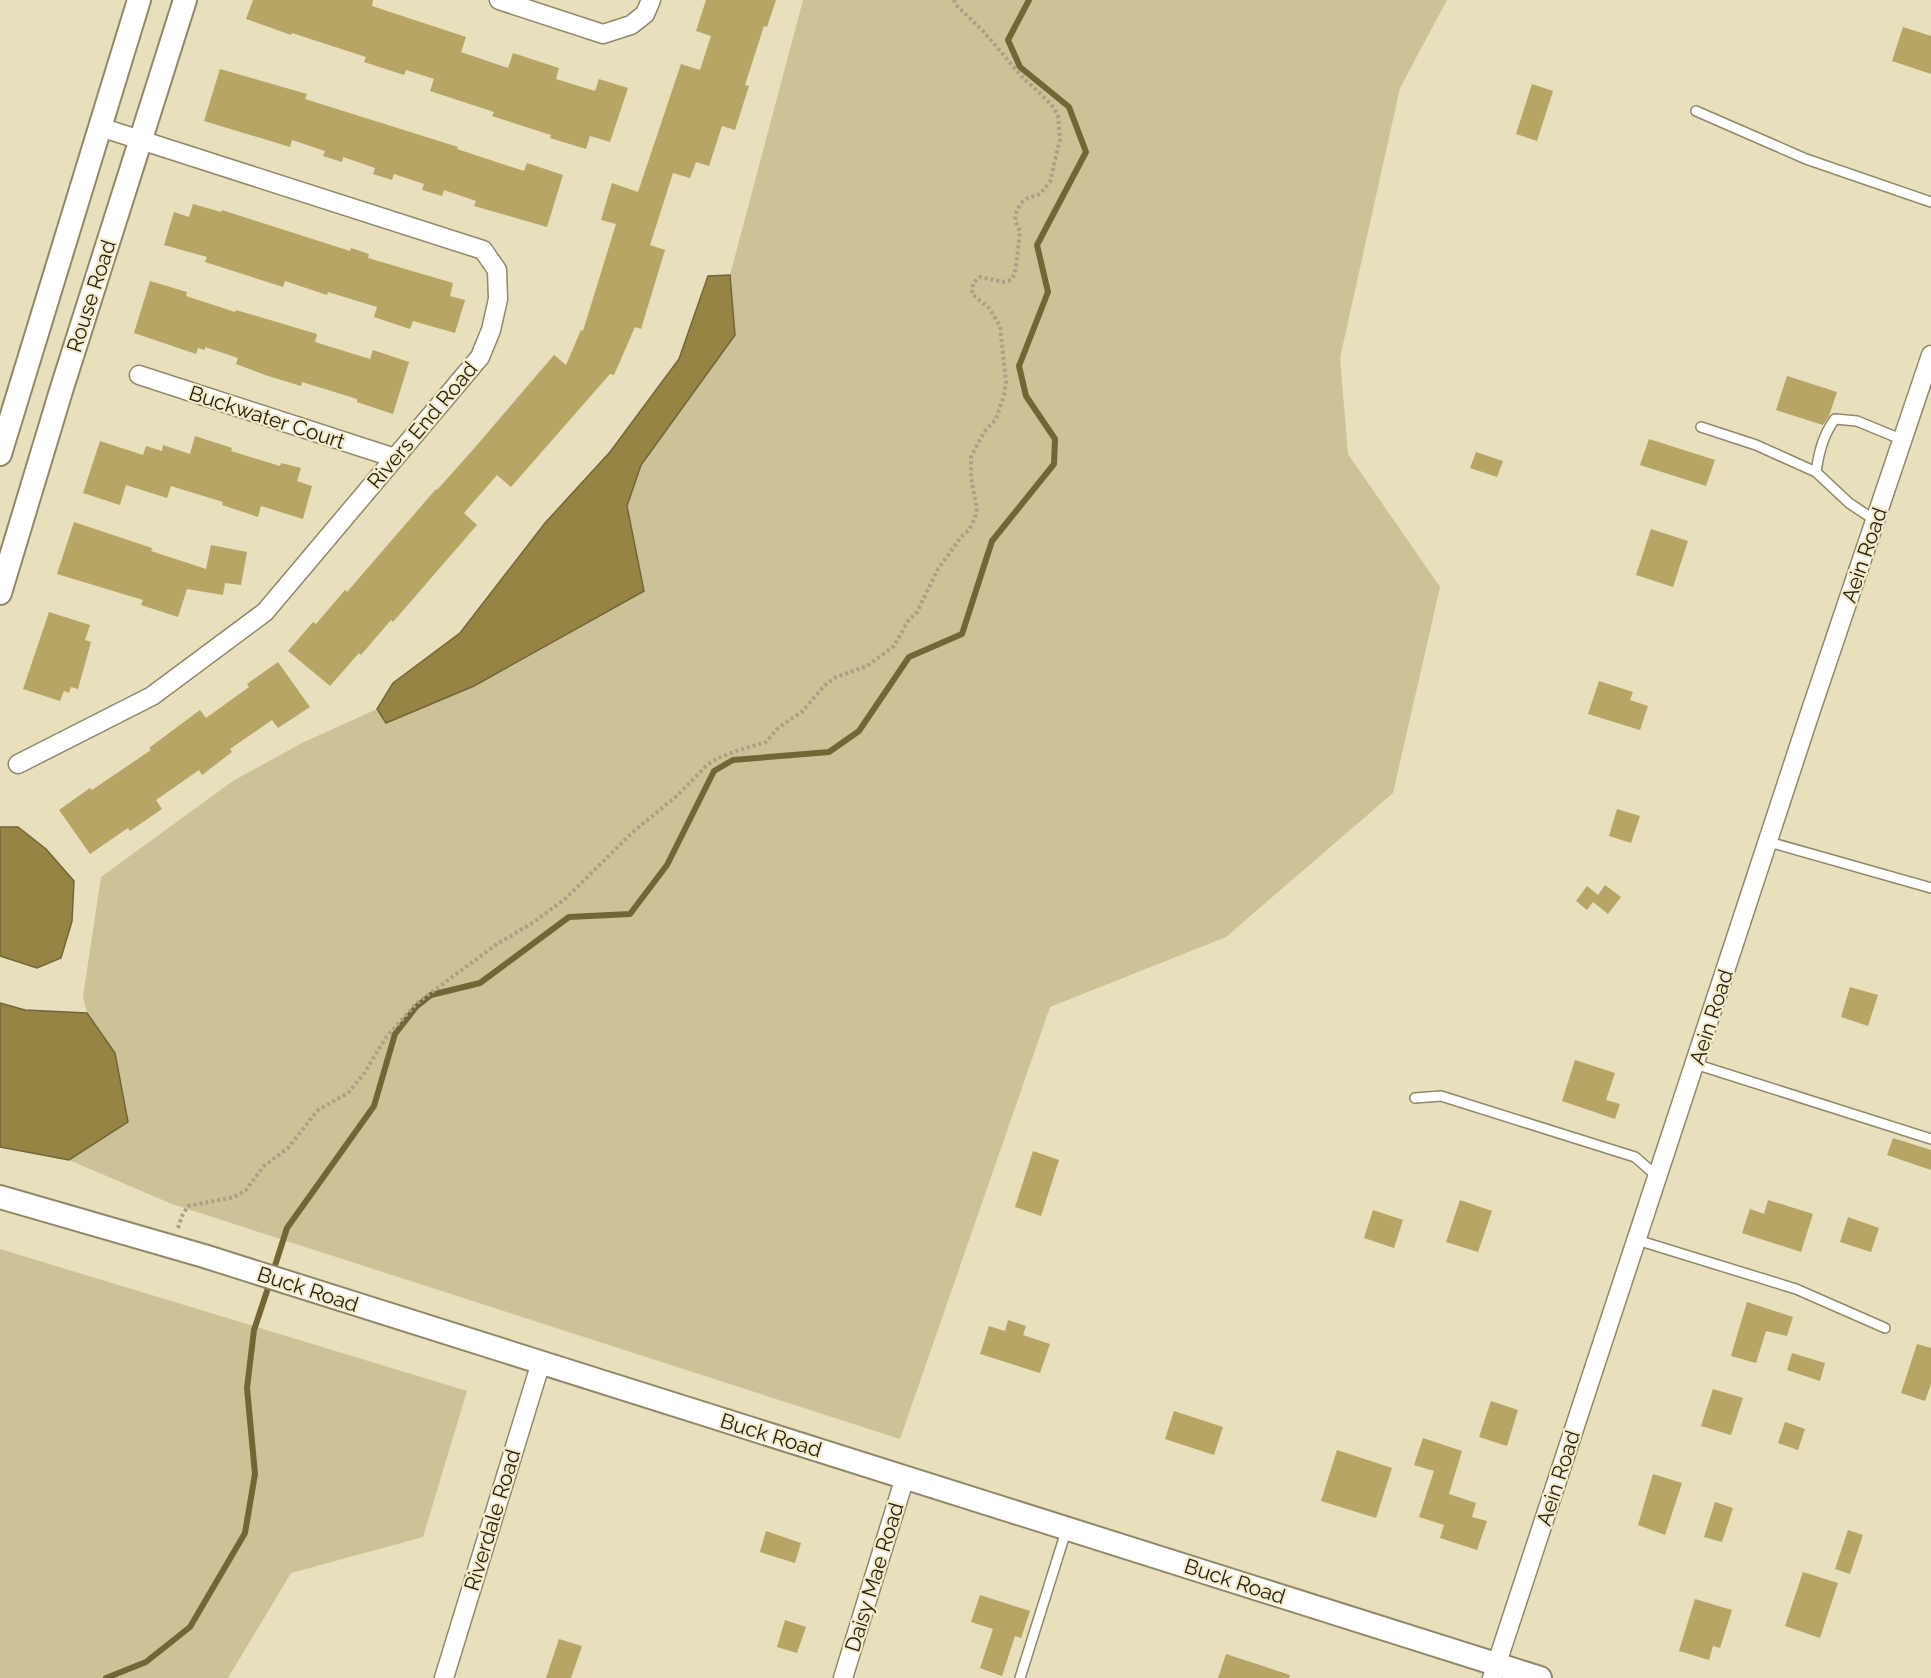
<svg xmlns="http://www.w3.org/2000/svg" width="1931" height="1678" font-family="Raleway,sans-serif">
<rect width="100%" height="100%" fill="#e8dfbd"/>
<g fill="#ccc197">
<path d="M 803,0 L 1447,0 L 1400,88 L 1340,358 L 1348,454 L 1440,587 L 1393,793 L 1226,937 L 1050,1007 L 900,1439 L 172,1204 L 69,1160 L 128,1122 L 115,1053 L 87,1013 L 83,997 L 101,877 L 233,781 L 302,743 L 377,709 L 386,723 L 474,686 L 644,591 L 627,506 L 641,465 L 735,335 L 730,275 Z"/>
<path d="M 0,1249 L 467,1391 L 423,1537 L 291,1573 L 228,1678 L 0,1678 Z"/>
</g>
<g fill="#958444" stroke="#736636" stroke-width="1.5">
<path d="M 730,275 L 735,335 L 641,465 L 627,506 L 644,591 L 474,686 L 386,723 L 377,709 L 393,683 L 460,633 L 545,523 L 610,452 L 679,359 L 708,276 Z"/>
<path d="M 0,827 L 18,827 L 46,849 L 74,881 L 72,921 L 61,958 L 37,968 L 0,956 Z"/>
<path d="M 0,1003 L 25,1010 L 87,1013 L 115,1053 L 128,1122 L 69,1160 L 0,1147 Z"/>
</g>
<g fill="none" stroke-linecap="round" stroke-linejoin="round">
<g stroke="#736636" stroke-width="6">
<path d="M 273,1272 L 287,1228 L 374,1106 L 395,1034 L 416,1007 L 431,995 L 480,983 L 569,917 L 630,914 L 667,865 L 714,771 L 733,760 L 829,752 L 859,731 L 909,657 L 962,634 L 992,541 L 1054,464 L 1055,439 L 1026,396 L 1019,366 L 1048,292 L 1037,245 L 1086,152 L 1069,107 L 1020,67 L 1008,40 L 1029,0"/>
<path d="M 106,1678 L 146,1662 L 190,1627 L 245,1533 L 255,1474 L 247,1388 L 254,1330 L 270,1282"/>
</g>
</g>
<g fill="#b6a565">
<path d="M 253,0 L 373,0 L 372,6 L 466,37 L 461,52 L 508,68 L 513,53 L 559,68 L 556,79 L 595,91 L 599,79 L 628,88 L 610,142 L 590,136 L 586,149 L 550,138 L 551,135 L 492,116 L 494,112 L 430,91 L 434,79 L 406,70 L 404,75 L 364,62 L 366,57 L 292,33 L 291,35 L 246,19 Z"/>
<path d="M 706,0 L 776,0 L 767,27 L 764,26 L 745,85 L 749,86 L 735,130 L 722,126 L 709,166 L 696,162 L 690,178 L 673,173 L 650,245 L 665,250 L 641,329 L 635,327 L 614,375 L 610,374 L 511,487 L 497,475 L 464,513 L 477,525 L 393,622 L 391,620 L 361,655 L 359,653 L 330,686 L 288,651 L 313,622 L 316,624 L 345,590 L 347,592 L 436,489 L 437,490 L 471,452 L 554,355 L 566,365 L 581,330 L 583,331 L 616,224 L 601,220 L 612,183 L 638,192 L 681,64 L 700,70 L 711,36 L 696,31 Z"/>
<path d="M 1903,27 L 1931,36 L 1931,74 L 1892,61 Z"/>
<path d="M 220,69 L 307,94 L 305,99 L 458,147 L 457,149 L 524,171 L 527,163 L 563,175 L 547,227 L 474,206 L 476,201 L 444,190 L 442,196 L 422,190 L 424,184 L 394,174 L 392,180 L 373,174 L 375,168 L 343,157 L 342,162 L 323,156 L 325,151 L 292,140 L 290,147 L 204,121 Z"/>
<path d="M 1532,84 L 1553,91 L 1537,141 L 1516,134 Z"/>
<path d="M 193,204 L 221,212 L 222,210 L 350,251 L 351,248 L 369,254 L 368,258 L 453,283 L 450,296 L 465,300 L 455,333 L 413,321 L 410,329 L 374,317 L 377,307 L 328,292 L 327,295 L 285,281 L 283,287 L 205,262 L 207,257 L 164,245 L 174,212 L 189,217 Z"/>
<path d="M 150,281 L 187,292 L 186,296 L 235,312 L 236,310 L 317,334 L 315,342 L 370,359 L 373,350 L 409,362 L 393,414 L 357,402 L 357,399 L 302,382 L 301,386 L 265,375 L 236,364 L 238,358 L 205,347 L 205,350 L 198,348 L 196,354 L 134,333 Z"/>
<path d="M 1787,376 L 1837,392 L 1829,416 L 1823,425 L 1776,410 Z"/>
<path d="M 195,436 L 232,448 L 231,451 L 280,466 L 281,463 L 301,468 L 297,481 L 312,486 L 303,519 L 261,506 L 258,517 L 222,505 L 223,502 L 171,486 L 167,498 L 126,485 L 120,505 L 83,493 L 100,441 L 143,455 L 146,446 L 162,451 L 163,445 L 190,454 Z"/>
<path d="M 1649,439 L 1715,460 L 1706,486 L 1640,465 Z"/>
<path d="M 1476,452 L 1503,461 L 1497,477 L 1470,468 Z"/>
<path d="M 74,522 L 152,548 L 151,551 L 206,569 L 211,545 L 247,552 L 241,585 L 225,583 L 223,595 L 187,589 L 178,617 L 141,605 L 143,600 L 57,574 Z"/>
<path d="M 1651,529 L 1688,541 L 1673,587 L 1636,575 Z"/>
<path d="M 49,612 L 90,625 L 85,640 L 91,642 L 78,689 L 71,687 L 69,693 L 64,691 L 60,701 L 23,689 Z"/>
<path d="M 278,662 L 310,707 L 278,728 L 272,720 L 230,749 L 232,752 L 202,775 L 199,770 L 156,800 L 162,809 L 130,831 L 128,828 L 90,854 L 59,810 L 90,788 L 92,790 L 151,750 L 149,748 L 200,710 L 206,718 L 249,687 L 247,684 Z"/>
<path d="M 1599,681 L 1633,692 L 1630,700 L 1648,706 L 1640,730 L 1588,714 Z"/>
<path d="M 1617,809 L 1640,816 L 1631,843 L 1609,836 Z"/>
<path d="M 1605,885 L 1621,897 L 1608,914 L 1593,902 L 1587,910 L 1576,901 L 1587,886 L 1598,895 Z"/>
<path d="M 1850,987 L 1878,995 L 1868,1026 L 1841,1017 Z"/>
<path d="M 1575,1060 L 1615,1073 L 1606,1100 L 1620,1104 L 1615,1119 L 1562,1101 Z"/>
<path d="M 1893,1138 L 1931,1150 L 1931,1170 L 1887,1155 Z"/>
<path d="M 1033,1151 L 1059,1160 L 1041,1216 L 1015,1207 Z"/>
<path d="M 1460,1200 L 1492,1211 L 1478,1252 L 1446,1242 Z"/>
<path d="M 1768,1200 L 1813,1214 L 1801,1252 L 1742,1233 L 1750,1209 L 1764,1214 Z"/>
<path d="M 1373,1210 L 1403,1220 L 1394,1248 L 1364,1238 Z"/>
<path d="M 1848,1217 L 1879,1228 L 1871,1252 L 1840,1242 Z"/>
<path d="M 1747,1302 L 1793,1317 L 1787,1336 L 1766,1331 L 1756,1363 L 1731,1356 Z"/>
<path d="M 1008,1320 L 1026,1326 L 1023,1335 L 1050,1344 L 1040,1373 L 980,1354 L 989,1326 L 1005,1331 Z"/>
<path d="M 1917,1344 L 1931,1348 L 1931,1384 L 1925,1401 L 1901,1393 Z"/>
<path d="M 1792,1353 L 1825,1363 L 1820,1381 L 1787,1370 Z"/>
<path d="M 1713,1389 L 1743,1398 L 1731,1435 L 1701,1426 Z"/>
<path d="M 1491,1401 L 1518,1410 L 1507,1446 L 1479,1437 Z"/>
<path d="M 1174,1411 L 1223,1427 L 1214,1455 L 1165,1439 Z"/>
<path d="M 1785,1422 L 1805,1429 L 1798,1450 L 1778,1443 Z"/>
<path d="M 1423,1438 L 1462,1451 L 1449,1494 L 1476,1503 L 1472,1517 L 1487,1521 L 1477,1550 L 1440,1538 L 1444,1525 L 1419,1517 L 1434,1471 L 1414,1465 Z"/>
<path d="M 1337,1450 L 1392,1468 L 1376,1518 L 1321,1501 Z"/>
<path d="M 1653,1474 L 1682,1483 L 1665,1535 L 1638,1525 Z"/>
<path d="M 1715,1502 L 1733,1508 L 1722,1542 L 1704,1537 Z"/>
<path d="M 1848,1530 L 1863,1535 L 1850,1574 L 1835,1569 Z"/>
<path d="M 766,1531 L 801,1543 L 795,1563 L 760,1552 Z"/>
<path d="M 1803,1572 L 1838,1583 L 1820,1638 L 1785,1626 Z"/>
<path d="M 980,1595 L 1030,1611 L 1021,1638 L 1015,1636 L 1002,1676 L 980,1668 L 993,1629 L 971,1622 Z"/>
<path d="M 1695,1599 L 1732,1610 L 1720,1648 L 1713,1646 L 1709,1660 L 1679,1651 Z"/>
<path d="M 785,1620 L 806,1627 L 797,1653 L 777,1647 Z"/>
<path d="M 559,1639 L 582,1646 L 571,1678 L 546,1678 Z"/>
<path d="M 1226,1654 L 1290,1675 L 1289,1678 L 1218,1678 Z"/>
</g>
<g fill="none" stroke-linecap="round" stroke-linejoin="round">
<defs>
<g id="service">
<path d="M 1696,111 L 1806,159 L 1931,202"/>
<path d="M 1701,427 L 1756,445 L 1816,472 L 1849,503 L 1876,521"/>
<path d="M 1816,472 C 1819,452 1823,435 1835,419 L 1857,421 L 1903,440"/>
<path d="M 1769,842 L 1931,888"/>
<path d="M 1695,1064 L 1931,1139"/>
<path d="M 1415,1098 L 1441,1096 L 1635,1157 L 1658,1177"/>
<path d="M 1637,1240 L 1796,1289 L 1885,1328"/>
<path d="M 1020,1678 L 1067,1528"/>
</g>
<g id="minor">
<path d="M 499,0 L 603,34 L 631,25 L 645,14 L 651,0"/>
<path d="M 139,375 L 395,458"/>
<path d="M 18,764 L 152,696 L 265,612 L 480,357 L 491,330 L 498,299 L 497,270 L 483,250 L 100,127"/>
<path d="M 444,1678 L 541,1362"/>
<path d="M 843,1678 L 905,1477"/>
<path d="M 1492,1678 L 1810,713 L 1931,355"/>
</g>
<g id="tertiary">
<path d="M 0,454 L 139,0"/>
<path d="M 0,593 L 61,391 L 185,0"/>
<path d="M 0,1197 L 204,1256 L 1540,1678"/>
</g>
</defs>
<use href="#service" stroke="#918868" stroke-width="12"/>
<use href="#minor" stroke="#918868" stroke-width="21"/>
<use href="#tertiary" stroke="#918868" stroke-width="26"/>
<path stroke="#a8a186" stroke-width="4" stroke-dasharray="3 3" stroke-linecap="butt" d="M 178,1228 L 182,1216 L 188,1206 L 234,1197 L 246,1190 L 264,1166 L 288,1148 L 318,1110 L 348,1093 L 363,1075 L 387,1036 L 417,1003 L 497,944 L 534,922 L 565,899 L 634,831 L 679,794 L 707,765 L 718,758 L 736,751 L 766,742 L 778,728 L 803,711 L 823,687 L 834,678 L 867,666 L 894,646 L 908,621 L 917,612 L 938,569 L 961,537 L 969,530 L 975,518 L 977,509 L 971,478 L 971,457 L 984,432 L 996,419 L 1004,395 L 1006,382 L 1000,326 L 989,308 L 972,294 L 973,283 L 980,277 L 1003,282 L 1011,280 L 1015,274 L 1020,232 L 1015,220 L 1016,213 L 1021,203 L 1028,198 L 1040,194 L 1050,182 L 1060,139 L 1058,116 L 1054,108 L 1042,95 L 1024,79 L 983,31 L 956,5 L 954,0"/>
<use href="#service" stroke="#fff" stroke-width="9"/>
<use href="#minor" stroke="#fff" stroke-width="18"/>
<use href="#tertiary" stroke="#fff" stroke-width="22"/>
</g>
<g text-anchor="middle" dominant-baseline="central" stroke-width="4.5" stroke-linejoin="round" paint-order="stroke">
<g font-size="21" fill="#242114" stroke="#f5ecca">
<text transform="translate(91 296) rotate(-72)">Rouse Road</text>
<text transform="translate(267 417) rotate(18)">Buckwater Court</text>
<text transform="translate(422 425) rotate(-50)">Rivers End Road</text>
<text transform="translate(1864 555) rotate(-71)">Aein Road</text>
<text transform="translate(1711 1017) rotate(-72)">Aein Road</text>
<text transform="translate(308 1289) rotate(18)">Buck Road</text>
<text transform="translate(771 1435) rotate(17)">Buck Road</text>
<text transform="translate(1558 1478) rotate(-72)">Aein Road</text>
<text transform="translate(492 1520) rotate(-73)">Riverdale Road</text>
<text transform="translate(874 1577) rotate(-73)">Daisy Mae Road</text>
<text transform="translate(1235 1581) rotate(18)">Buck Road</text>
</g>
</g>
</svg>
